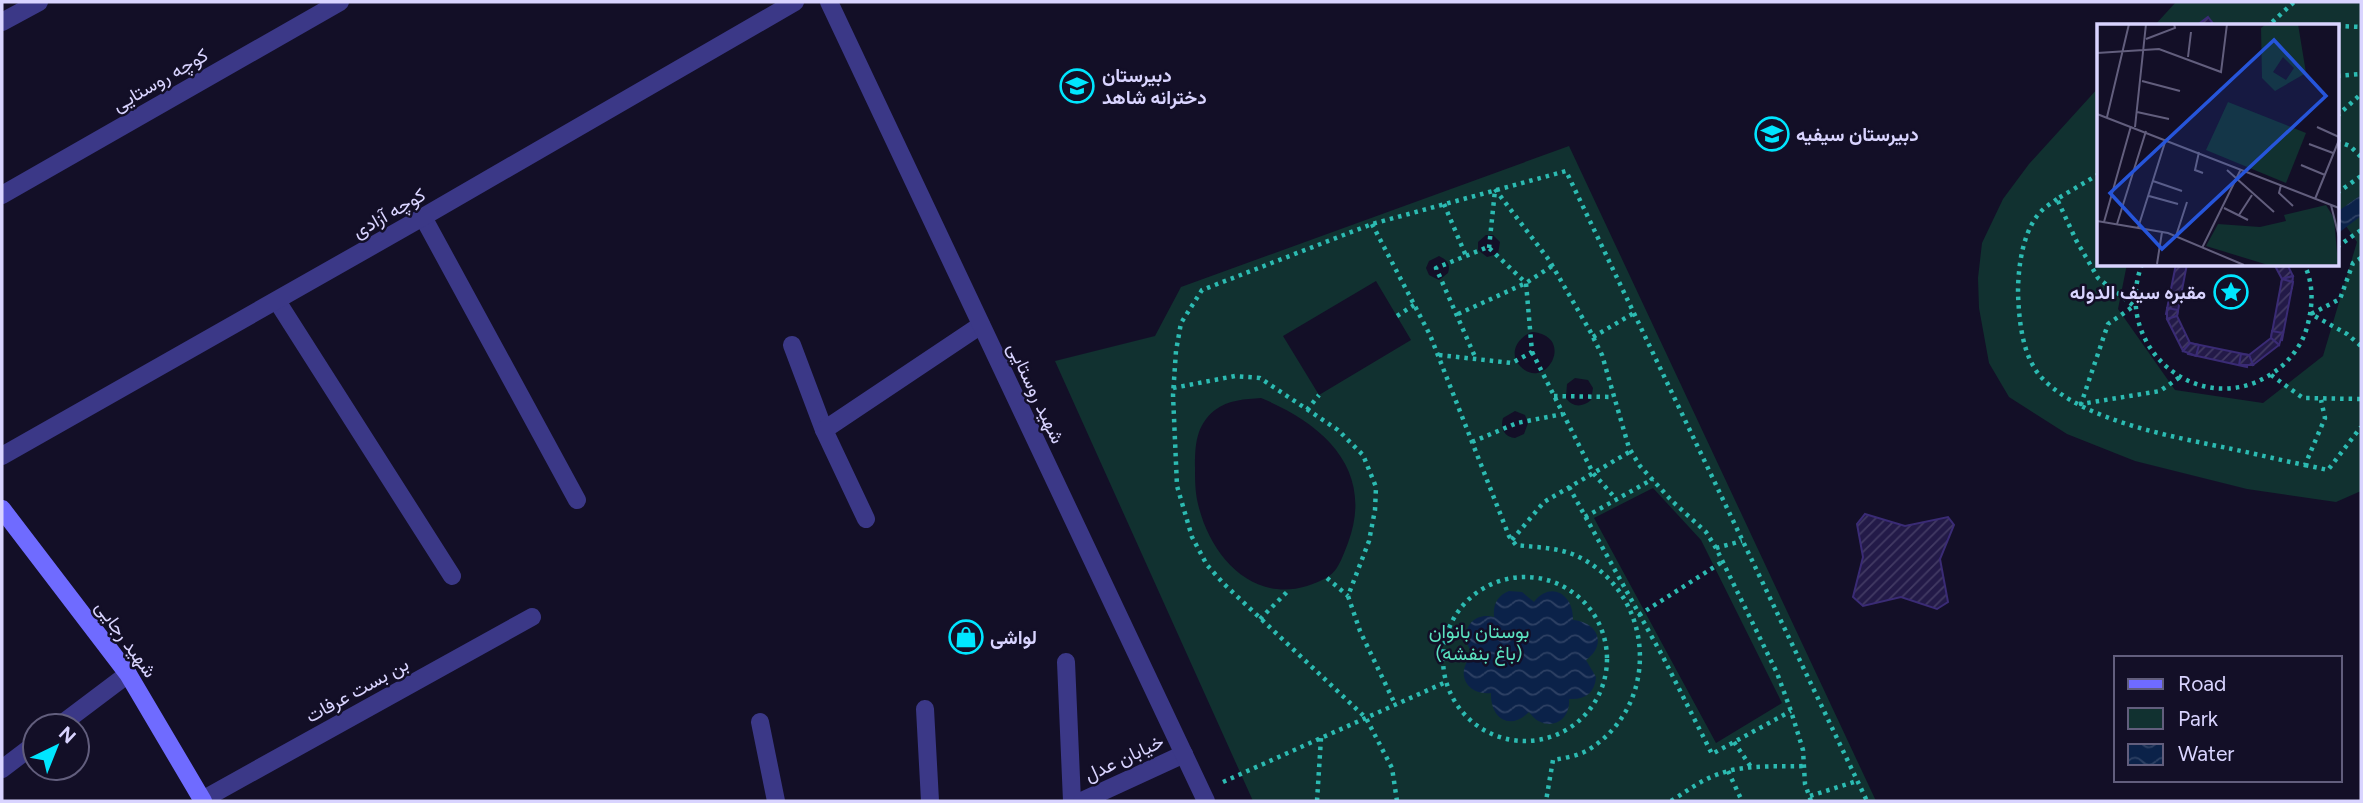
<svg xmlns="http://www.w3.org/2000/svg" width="2363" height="803" font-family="Figtree,Vazirmatn,sans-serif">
<defs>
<pattern id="water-waves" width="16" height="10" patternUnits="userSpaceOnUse" patternTransform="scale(1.75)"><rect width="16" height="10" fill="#0b2249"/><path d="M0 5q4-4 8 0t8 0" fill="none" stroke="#2e4164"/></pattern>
<pattern id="building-hatch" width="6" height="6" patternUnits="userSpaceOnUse" patternTransform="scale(1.75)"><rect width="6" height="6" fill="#231a48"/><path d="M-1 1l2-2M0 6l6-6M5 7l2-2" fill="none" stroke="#423a63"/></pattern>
</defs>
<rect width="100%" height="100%" fill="#130f27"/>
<g fill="#113130" fill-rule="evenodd">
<path d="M 2176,2 L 2361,2 L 2361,491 L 2336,502 L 2247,489 L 2135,461 L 2067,434 L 2009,397 L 1989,363 L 1979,308 L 1978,278 L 1982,243 L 2003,199 L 2029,164 L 2099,87 L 2099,264 L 2127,264 L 2118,309 L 2175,390 L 2263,403 L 2323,356 L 2357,242 L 2337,213 L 2337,26 L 2154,26 Z"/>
<path d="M 1569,146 L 1876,801 L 1253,801 L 1055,361 L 1155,336 L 1181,287 ZM 1486,235 L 1493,235 L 1500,242 L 1498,254 L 1487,257 L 1478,250 L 1478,242 ZM 1439,256 C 1447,260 1451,264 1448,273 L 1439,280 L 1429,275 L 1426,268 L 1429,261 ZM 1376,281 L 1411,340 L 1319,395 L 1283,336 ZM 1532,332 C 1577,336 1545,393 1520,366 C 1508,353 1518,337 1532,332 ZM 1575,378 L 1588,380 L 1593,388 L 1591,400 C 1582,408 1572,407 1566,398 L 1567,384 ZM 1261,398 C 1324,424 1375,470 1348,543 C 1337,571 1336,576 1307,586 C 1251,603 1210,555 1198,504 C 1195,492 1195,479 1195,467 C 1195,445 1196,425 1215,410 C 1228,400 1245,399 1261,398 ZM 1515,411 L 1525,415 L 1528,423 L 1524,434 L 1515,438 C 1504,437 1500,428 1503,418 ZM 1653,488 L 1701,540 L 1782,703 L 1716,743 L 1594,518 Z"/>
</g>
<g fill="url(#water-waves)">
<path d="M 2361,195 L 2361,216 L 2337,234 L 2337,212 Z"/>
<path d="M 1509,591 L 1522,592 L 1534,602 C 1551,580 1574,595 1573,620 C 1597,622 1608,644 1586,660 L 1596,677 C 1595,693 1585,700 1569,699 C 1571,725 1543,733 1529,712 C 1509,732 1490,717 1491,693 C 1465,696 1454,670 1474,654 C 1457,637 1469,611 1494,617 C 1493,604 1497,596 1509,591 Z"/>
</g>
<g fill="url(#building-hatch)" stroke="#3a2b75" stroke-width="2">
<path d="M 2208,17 L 2215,26 L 2196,26 Z"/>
<path d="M 2176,264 L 2187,264 L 2177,316 L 2166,314 Z"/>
<path d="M 2274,264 L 2287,264 L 2293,276 L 2282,279 Z"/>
<path d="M 2293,276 L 2292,288 L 2281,286 L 2282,279 Z"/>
<path d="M 2282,279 L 2293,282 L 2282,340 L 2271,338 Z"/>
<path d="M 2167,308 L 2178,310 L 2177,316 L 2167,319 Z"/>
<path d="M 2177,316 L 2190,343 L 2183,351 L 2167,319 Z"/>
<path d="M 2272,331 L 2283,333 L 2279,345 L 2271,338 Z"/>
<path d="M 2271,338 L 2279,345 L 2253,365 L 2249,355 Z"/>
<path d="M 2190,343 L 2249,355 L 2247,367 L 2188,354 Z"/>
<path d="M 2190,343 L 2199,345 L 2196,356 L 2183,351 Z"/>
<path d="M 2241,354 L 2249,355 L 2253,365 L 2239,365 Z"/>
<path d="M 1865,514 L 1905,526 L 1948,517 L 1954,525 L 1940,559 L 1948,602 L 1937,609 L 1901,597 L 1863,606 L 1853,597 L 1863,557 L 1857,524 Z"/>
</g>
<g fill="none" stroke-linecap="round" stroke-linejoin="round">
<g stroke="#2cbbb2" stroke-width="4.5" stroke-dasharray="3.5 5" stroke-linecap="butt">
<path d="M 2269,25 L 2330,26"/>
<path d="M 2265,26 L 2269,25 L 2294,2"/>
<path d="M 2337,26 L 2361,27"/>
<path d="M 2337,76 L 2361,74"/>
<path d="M 2337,116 L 2361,94"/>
<path d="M 2337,141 L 2350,146 L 2361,157"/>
<path d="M 2099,174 L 2057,199 L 2076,240 L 2098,278 L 2134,306 L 2108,324 L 2081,404 L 2160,391 L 2180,377"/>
<path d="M 1495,189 L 1549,260 L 1590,331 L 1602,355 L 1629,448 L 1640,466 L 1672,501 L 1706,532 L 1716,548 L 1777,673 L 1791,711 L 1803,750 L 1805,784 L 1811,801"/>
<path d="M 2337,193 L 2361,176"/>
<path d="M 2057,199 C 2050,204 2042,209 2037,216 C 2022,236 2018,269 2018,293 C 2019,320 2022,358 2043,379 C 2085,422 2175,437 2232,449 C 2256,454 2280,460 2305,465 L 2325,418 L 2321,400"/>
<path d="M 1444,204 L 1466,256"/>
<path d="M 1372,224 L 1430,335 L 1509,536 L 1516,545 C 1541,548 1561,547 1583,559 C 1656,600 1660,706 1588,750 C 1578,756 1564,758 1553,760 L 1546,801"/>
<path d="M 2337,247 L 2361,230"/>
<path d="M 1489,248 L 1495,190"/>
<path d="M 2361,258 L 2353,263 L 2340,299 L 2311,314 L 2347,334 L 2361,346"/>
<path d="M 2142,264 C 2109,352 2209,428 2282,366 C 2294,355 2303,342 2307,327 C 2313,306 2314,284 2304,264"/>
<path d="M 1458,314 L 1526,283 L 1552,266"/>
<path d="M 1397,316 L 1414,305"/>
<path d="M 1593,337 L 1634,313"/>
<path d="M 1532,352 L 1593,473 L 1616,499"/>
<path d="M 1439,355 L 1512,363 L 1532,352 L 1526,283 L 1488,247 L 1436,268 L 1476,359"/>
<path d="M 2271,375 L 2303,398 L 2361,399"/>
<path d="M 1173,388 L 1235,376 L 1260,378 L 1338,430 L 1363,455 L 1376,487 L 1375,510 L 1369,541 L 1348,596 L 1360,631 L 1395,704"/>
<path d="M 1554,396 L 1613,397"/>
<path d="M 1307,410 L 1319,395"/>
<path d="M 1472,442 L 1517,423 L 1563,414"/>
<path d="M 2305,465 L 2328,470 L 2361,427"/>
<path d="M 1569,487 L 1663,657 L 1712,754 L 1791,711"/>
<path d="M 1585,517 L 1653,479"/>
<path d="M 1512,540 L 1544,502 L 1631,451"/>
<path d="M 1716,548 L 1742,541"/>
<circle cx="1525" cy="659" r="82"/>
<path d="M 1327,578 L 1348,596"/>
<path d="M 1639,615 L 1722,562"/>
<path d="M 1260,619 L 1288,591"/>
<path d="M 1734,742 L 1751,767"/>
<path d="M 1728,771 L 1742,801"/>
<path d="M 1223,782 L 1446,682"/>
<path d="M 1810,796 L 1857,781"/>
<path d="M 1317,801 L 1321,738"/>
<path d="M 1397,801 L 1392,768 L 1366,718 L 1224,584 L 1207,565 L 1192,537 L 1177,486 L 1173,395 L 1176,351 L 1181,323 L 1202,290 L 1372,224 L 1566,171 L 1867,801"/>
<path d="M 1671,801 C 1687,791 1701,780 1719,774 C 1745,764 1778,767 1806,766"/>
</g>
<g stroke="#3b3887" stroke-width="18">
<path d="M 2,22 L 39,2"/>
<path d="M 2,195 L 340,2"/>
<path d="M 423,217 L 577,500"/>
<path d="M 277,301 L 452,576"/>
<path d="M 792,345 L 824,430"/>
<path d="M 2,456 L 423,217 L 795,2"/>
<path d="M 866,519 L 824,430 L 981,325"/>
<path d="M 1066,662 L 1072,801"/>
<path d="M 925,709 L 930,801"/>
<path d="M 760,722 L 776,801"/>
<path d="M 59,726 L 128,674"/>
<path d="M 2,769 L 35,744"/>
<path d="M 202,800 L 532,617"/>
<path d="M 1082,801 L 1184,754"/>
</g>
<path stroke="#3b3887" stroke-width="18" d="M 829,2 L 1206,801"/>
<path stroke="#6f6bff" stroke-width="18" d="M 2,509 L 128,674 L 203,801"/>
</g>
<defs>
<symbol id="school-ring" viewBox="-11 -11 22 22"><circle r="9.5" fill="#130f27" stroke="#00e6ff" stroke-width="1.5"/><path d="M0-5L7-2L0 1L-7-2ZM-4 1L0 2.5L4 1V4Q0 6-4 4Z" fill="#00e6ff"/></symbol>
<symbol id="sight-ring" viewBox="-11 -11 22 22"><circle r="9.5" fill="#130f27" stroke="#00e6ff" stroke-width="1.5"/><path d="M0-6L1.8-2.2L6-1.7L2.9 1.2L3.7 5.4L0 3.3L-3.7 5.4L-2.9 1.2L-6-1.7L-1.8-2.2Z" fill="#00e6ff"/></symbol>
<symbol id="shop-ring" viewBox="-11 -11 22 22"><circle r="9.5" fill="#130f27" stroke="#00e6ff" stroke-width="1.5"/><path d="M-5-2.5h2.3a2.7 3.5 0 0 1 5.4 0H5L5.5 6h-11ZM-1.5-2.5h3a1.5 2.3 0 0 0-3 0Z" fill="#00e6ff"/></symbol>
</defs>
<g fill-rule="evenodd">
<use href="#school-ring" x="1058" y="67" width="38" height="38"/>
<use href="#school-ring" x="1753" y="115" width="38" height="38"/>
<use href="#sight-ring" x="2212" y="273" width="38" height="38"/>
<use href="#shop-ring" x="947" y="618" width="38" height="38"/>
</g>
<g text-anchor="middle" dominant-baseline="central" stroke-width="5" stroke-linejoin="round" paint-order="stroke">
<g font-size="19" font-weight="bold" fill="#d9d4ff" stroke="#130f27" text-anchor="start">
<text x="1102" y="75">دبیرستان<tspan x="1102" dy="22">دخترانه شاهد</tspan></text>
<text x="1796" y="134">دبیرستان سیفیه</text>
<text x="2206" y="292" text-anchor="end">مقبره سیف الدوله</text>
<text x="990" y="637">لواشی</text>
</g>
<g font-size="19" fill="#d9d4ff" stroke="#130f27">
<text transform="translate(160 80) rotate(-30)">کوچه روستایی</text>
<text transform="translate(389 213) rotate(-30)">کوچه آزادی</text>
<text transform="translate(1036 393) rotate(65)">شهید روستایی</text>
<text transform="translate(126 639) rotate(54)">شهید رجایی</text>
<text transform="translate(357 690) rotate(-29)">بن بست عرفات</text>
<text transform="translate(1124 758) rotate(-25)">خیابان عدل</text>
</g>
<g font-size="19" fill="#5ce3c1" stroke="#130f27">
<text x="1479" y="631">بوستان بانوان<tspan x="1479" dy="22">(باغ بنفشه)</tspan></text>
</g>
</g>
<g transform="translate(2097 24)">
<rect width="242" height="242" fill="#130f27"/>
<path d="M 169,0 L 201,0 L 209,49 L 178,67 L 165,54 L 164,4 ZM 186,33 L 197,44 L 189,56 L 176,48 ZM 131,78 L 209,109 L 189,159 L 109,126 Z" fill="#113130" fill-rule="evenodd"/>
<path d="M 229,181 L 237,194 L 241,240 L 171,241 L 109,222 L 121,200 L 163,203 L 189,197 L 187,191 Z" fill="#113130"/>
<path fill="none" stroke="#625e7d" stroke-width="2" d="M 49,15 L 78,4 L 77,0M 0,29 L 62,25 L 124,48 L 130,0M 91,33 L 94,8M 45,57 L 83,67M 40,88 L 72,95M 0,90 L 242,184M 10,93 L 32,0M 38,103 L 49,0M 220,103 L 242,113M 212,120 L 236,129M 102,128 L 98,146 L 106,149M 204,141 L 228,151M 130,146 L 177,188M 56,157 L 85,167M 184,161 L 182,169 L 196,182M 52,172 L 81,180M 218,175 L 242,116M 234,181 L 242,213M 127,184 L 151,196M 142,191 L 155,171M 0,197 L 71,209 L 147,241M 7,198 L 34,102M 20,200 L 49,107M 41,204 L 69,115M 79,212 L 90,178M 105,224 L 144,145M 60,240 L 65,208"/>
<path fill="#2655da" fill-opacity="0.15" stroke="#2655da" stroke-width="3.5" d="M 177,16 L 229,72 L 65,225 L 13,169 Z"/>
<rect width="242" height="242" fill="none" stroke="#d9d4ff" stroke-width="3.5"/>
</g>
<rect width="2363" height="803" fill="none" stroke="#d9d4ff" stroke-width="7"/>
<rect x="2114" y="656" width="228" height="126" fill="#130f27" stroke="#625e7d" stroke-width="2"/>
<rect x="2128" y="679" width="35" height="10" fill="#6f6bff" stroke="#625e7d" stroke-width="2"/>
<text x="2178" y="691" font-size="21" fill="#d9d4ff">Road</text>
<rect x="2128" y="708" width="35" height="21" fill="#113130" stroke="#625e7d" stroke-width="2"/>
<text x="2178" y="726" font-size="21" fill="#d9d4ff">Park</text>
<rect x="2128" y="744" width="35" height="21" fill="url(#water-waves)" stroke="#625e7d" stroke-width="2"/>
<text x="2178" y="761" font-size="21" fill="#d9d4ff">Water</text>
<g transform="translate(56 747) rotate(43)"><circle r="33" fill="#130f27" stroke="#625e7d" stroke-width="2"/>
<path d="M0-5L12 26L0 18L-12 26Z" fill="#00e6ff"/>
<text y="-10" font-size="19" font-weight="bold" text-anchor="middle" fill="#d9d4ff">N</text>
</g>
</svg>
